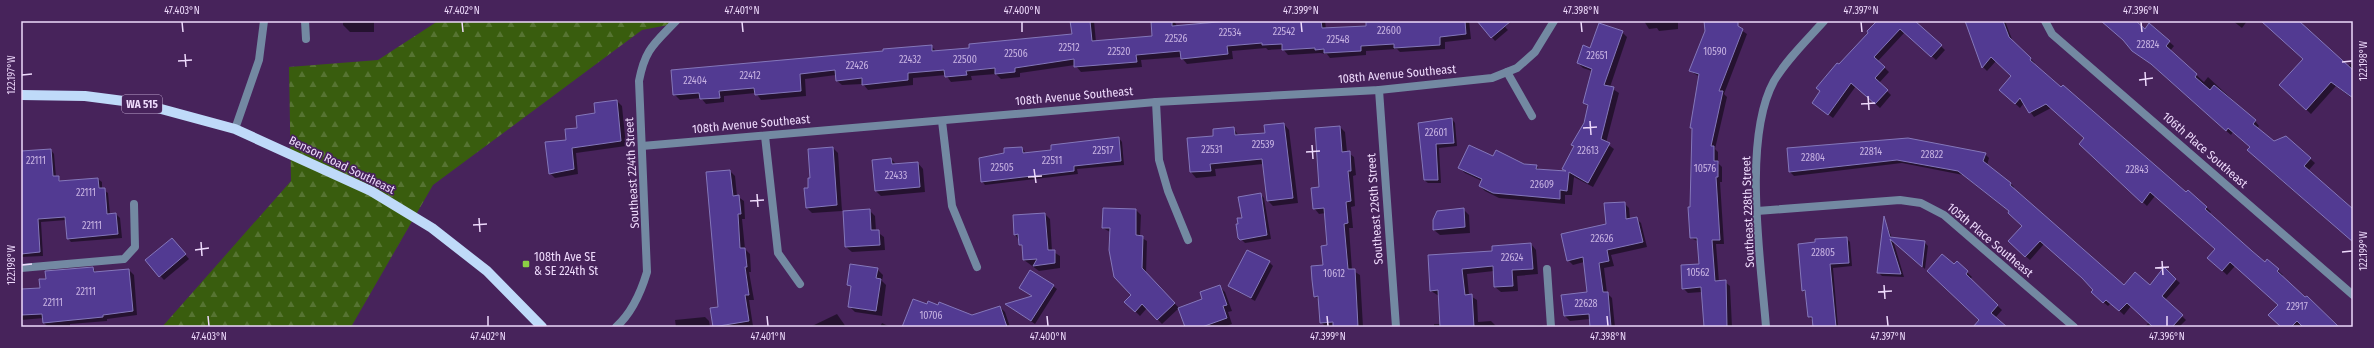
<svg xmlns="http://www.w3.org/2000/svg" width="2374" height="348" font-family="'Fira Sans Condensed',sans-serif">
<defs>
<pattern id="forest-firs" width="22" height="20" patternUnits="userSpaceOnUse"><rect width="22" height="20" fill="#395d0e"/><path d="M5 1l3.5 6h-7zM16 11l3.5 6h-7z" fill="#567432"/></pattern>
</defs>
<rect width="100%" height="100%" fill="#47235b"/>
<path fill="url(#forest-firs)" d="M 438,21 L 689,21 L 642,30 L 433,185 L 351,327 L 162,327 L 291,181 L 289,67 L 378,60 Z"/>
<g fill="#0007">
<path d="M 343,21 L 374,21 L 374,32 L 350,32 L 343,25 Z"/>
<path d="M 1071,21 L 1094,21 L 1096,42 L 1154,37 L 1152,21 L 1174,21 L 1177,26 L 1247,21 L 1325,21 L 1326,29 L 1367,27 L 1367,21 L 1469,21 L 1471,39 L 1445,42 L 1445,49 L 1400,52 L 1397,49 L 1366,51 L 1366,55 L 1330,58 L 1327,54 L 1320,53 L 1288,55 L 1283,49 L 1268,50 L 1266,48 L 1232,51 L 1233,59 L 1187,64 L 1181,57 L 1141,60 L 1142,67 L 1081,72 L 1075,65 L 1020,73 L 1020,77 L 1001,79 L 996,74 L 971,76 L 972,80 L 951,82 L 946,75 L 913,78 L 913,85 L 868,90 L 863,84 L 842,85 L 836,80 L 836,75 L 805,79 L 806,96 L 761,100 L 756,93 L 724,96 L 724,102 L 706,104 L 701,98 L 680,100 L 674,94 L 884,52 L 931,46 L 937,52 L 1073,35 Z"/>
<path d="M 1478,21 L 1512,21 L 1505,27 L 1508,30 L 1495,41 Z"/>
<path d="M 1644,21 L 1678,21 L 1678,29 L 1659,31 L 1657,28 L 1649,29 Z"/>
<path d="M 1705,21 L 1728,21 L 1747,34 L 1724,94 L 1727,97 L 1715,149 L 1718,152 L 1718,163 L 1722,167 L 1722,182 L 1720,182 L 1724,244 L 1716,244 L 1719,282 L 1725,282 L 1730,286 L 1732,327 L 1705,327 L 1702,292 L 1688,293 L 1683,288 L 1700,264 L 1699,242 L 1691,238 L 1693,129 L 1691,127 L 1700,77 L 1690,71 L 1706,31 Z"/>
<path d="M 1877,21 L 1914,21 L 1945,50 L 1936,60 L 1905,32 L 1878,61 L 1889,72 L 1879,83 L 1891,95 L 1880,108 L 1856,86 L 1833,118 L 1813,103 L 1821,91 L 1817,88 L 1825,77 L 1827,79 L 1870,33 Z"/>
<path d="M 1971,21 L 2005,21 L 2013,42 L 2035,63 L 2034,64 L 2186,194 L 2206,207 L 2211,212 L 2209,214 L 2265,263 L 2267,260 L 2283,275 L 2281,276 L 2305,299 L 2307,297 L 2339,327 L 2305,327 L 2302,325 L 2300,327 L 2282,327 L 2279,305 L 2235,266 L 2227,275 L 2213,262 L 2216,249 L 2155,196 L 2147,206 L 2081,143 L 2085,138 L 2051,108 L 2034,117 L 2024,103 L 2020,108 L 2005,94 L 2013,76 L 1996,61 L 1987,71 L 1983,67 Z"/>
<path d="M 2102,21 L 2135,21 L 2145,30 L 2149,24 L 2174,46 L 2170,51 L 2204,82 L 2208,77 L 2255,121 L 2259,126 L 2257,128 L 2273,142 L 2286,137 L 2315,163 L 2308,171 L 2353,210 L 2353,241 L 2274,174 L 2253,154 L 2251,147 L 2233,132 L 2231,135 Z"/>
<path d="M 2233,21 L 2247,21 L 2242,28 Z"/>
<path d="M 2262,21 L 2296,21 L 2348,67 L 2351,63 L 2353,65 L 2353,99 L 2336,86 L 2311,114 L 2284,89 L 2304,60 Z"/>
<path d="M 1622,32 L 1627,37 L 1610,87 L 1619,93 L 1606,143 L 1614,149 L 1593,187 L 1574,177 L 1572,195 L 1565,195 L 1565,204 L 1499,198 L 1485,191 L 1480,186 L 1482,181 L 1465,173 L 1459,167 L 1494,158 L 1536,166 L 1540,170 L 1567,172 L 1563,168 L 1575,147 L 1589,107 L 1584,103 L 1592,71 L 1583,68 L 1578,63 L 1591,49 Z"/>
<path d="M 617,101 L 622,106 L 626,146 L 576,153 L 578,174 L 555,178 L 550,173 L 567,140 L 596,114 Z"/>
<path d="M 1452,119 L 1455,123 L 1457,146 L 1439,148 L 1441,183 L 1428,183 L 1424,180 L 1420,124 Z"/>
<path d="M 1284,124 L 1289,130 L 1298,203 L 1273,206 L 1268,201 L 1263,164 L 1215,169 L 1216,176 L 1196,178 L 1191,172 L 1188,139 L 1214,137 L 1233,128 L 1239,136 L 1266,133 Z"/>
<path d="M 1340,127 L 1345,132 L 1347,152 L 1354,157 L 1356,175 L 1353,176 L 1355,206 L 1351,207 L 1353,228 L 1349,228 L 1352,270 L 1360,275 L 1363,327 L 1326,327 L 1321,322 L 1319,300 L 1315,296 L 1328,246 L 1326,213 L 1319,214 L 1314,208 Z"/>
<path d="M 1119,138 L 1122,142 L 1124,165 L 1077,169 L 1078,174 L 985,185 L 982,181 L 1005,153 L 1022,148 L 1026,153 L 1053,151 Z"/>
<path d="M 833,148 L 838,153 L 842,211 L 812,213 L 807,208 L 812,179 Z"/>
<path d="M 1788,149 L 1985,154 L 1989,158 L 1987,165 L 2010,183 L 2014,187 L 2013,189 L 2124,286 L 2150,286 L 2164,269 L 2180,283 L 2165,300 L 2186,320 L 2179,327 L 2145,327 L 2149,322 L 2131,306 L 2124,315 L 2111,303 L 2108,306 L 2096,296 L 2095,289 L 2044,244 L 2030,260 L 2013,245 L 2023,226 L 2010,212 L 1963,175 L 1902,163 L 1794,176 L 1790,172 Z"/>
<path d="M 51,150 L 54,154 L 56,177 L 62,182 L 98,179 L 102,182 L 102,189 L 108,193 L 110,214 L 116,214 L 120,218 L 122,238 L 71,242 L 68,238 L 66,220 L 41,222 L 43,256 L 21,257 L 21,152 Z"/>
<path d="M 891,159 L 897,165 L 918,163 L 923,169 L 925,192 L 881,196 L 876,191 Z"/>
<path d="M 730,171 L 735,176 L 737,196 L 744,201 L 745,219 L 742,219 L 745,249 L 750,254 L 751,272 L 749,272 L 754,300 L 749,300 L 753,326 L 747,327 L 714,326 L 719,307 Z"/>
<path d="M 1260,194 L 1264,198 L 1271,239 L 1245,243 L 1239,237 L 1243,218 Z"/>
<path d="M 1624,203 L 1629,208 L 1630,219 L 1636,218 L 1641,223 L 1647,247 L 1611,255 L 1614,266 L 1604,268 L 1607,293 L 1612,298 L 1615,327 L 1591,327 L 1590,319 L 1570,321 L 1565,316 L 1588,293 L 1584,262 L 1573,265 L 1568,260 L 1607,224 Z"/>
<path d="M 1463,209 L 1469,215 L 1470,233 L 1440,235 L 1434,230 Z"/>
<path d="M 869,210 L 875,216 L 876,231 L 884,237 L 885,250 L 852,252 L 846,247 L 844,212 Z"/>
<path d="M 1136,210 L 1141,215 L 1140,237 L 1147,241 L 1146,274 L 1179,308 L 1162,324 L 1147,308 L 1140,316 L 1126,302 L 1132,295 L 1110,232 L 1103,228 Z"/>
<path d="M 1045,214 L 1050,219 L 1052,251 L 1060,256 L 1060,268 L 1039,271 L 1024,260 L 1023,248 L 1015,234 Z"/>
<path d="M 1884,218 L 1892,238 L 1924,242 L 1928,246 L 1925,269 L 1893,240 L 1904,277 L 1882,276 L 1878,272 Z"/>
<path d="M 1846,238 L 1850,242 L 1852,266 L 1833,268 L 1838,327 L 1813,327 L 1813,321 L 1809,317 L 1806,294 L 1803,290 Z"/>
<path d="M 175,243 L 189,259 L 164,280 L 146,260 Z"/>
<path d="M 1531,244 L 1536,250 L 1538,274 L 1517,276 L 1518,291 L 1501,292 L 1495,287 L 1494,271 L 1467,274 L 1469,295 L 1477,300 L 1478,322 L 1491,321 L 1497,327 L 1434,327 L 1434,324 L 1441,324 L 1439,296 L 1431,291 L 1429,256 L 1493,252 Z"/>
<path d="M 1269,262 L 1273,266 L 1255,301 L 1229,286 Z"/>
<path d="M 1957,263 L 1972,277 L 1970,279 L 2002,310 L 1995,318 L 2005,327 L 1974,327 L 1981,320 L 1954,265 Z"/>
<path d="M 93,268 L 97,273 L 129,270 L 134,275 L 137,315 L 107,319 L 107,321 L 70,324 L 70,327 L 48,327 L 44,323 L 44,318 L 21,320 L 21,290 L 41,289 Z"/>
<path d="M 877,269 L 883,275 L 882,281 L 886,285 L 882,316 L 855,312 L 849,306 L 852,288 L 848,284 Z"/>
<path d="M 1053,286 L 1057,289 L 1035,324 L 1007,305 L 1033,297 L 1020,288 Z"/>
<path d="M 1219,286 L 1225,292 L 1232,311 L 1228,312 L 1232,324 L 1223,327 L 1186,327 L 1204,300 Z"/>
<path d="M 928,306 L 972,316 L 1000,307 L 1005,312 L 1010,327 L 910,327 Z"/>
<path d="M 837,314 L 846,327 L 810,327 Z"/>
<path d="M 705,317 L 709,321 L 710,327 L 676,327 L 675,320 Z"/>
<path d="M 882,323 L 890,327 L 880,327 Z"/>
<path d="M 1542,325 L 1544,327 L 1527,327 L 1527,326 Z"/>
</g>
<g fill="#523a92" stroke="#8477ba">
<path d="M 1070,21 L 1090,21 L 1092,41 L 1152,36 L 1151,21 L 1172,21 L 1172,26 L 1229,21 L 1321,21 L 1322,28 L 1366,26 L 1366,21 L 1465,21 L 1466,34 L 1440,37 L 1440,45 L 1394,48 L 1394,44 L 1361,46 L 1361,51 L 1324,53 L 1324,49 L 1315,50 L 1315,48 L 1282,50 L 1282,44 L 1262,45 L 1262,43 L 1227,46 L 1228,54 L 1181,59 L 1180,51 L 1136,55 L 1137,62 L 1074,67 L 1074,59 L 1015,68 L 1015,72 L 995,74 L 995,68 L 966,71 L 967,75 L 945,77 L 944,70 L 908,73 L 908,80 L 862,85 L 862,78 L 836,81 L 835,70 L 800,74 L 801,91 L 755,95 L 754,88 L 719,91 L 720,98 L 700,99 L 699,93 L 673,95 L 671,70 L 883,51 L 883,49 L 932,45 L 932,51 L 969,48 L 969,44 L 1072,34 Z"/>
<path d="M 1477,21 L 1511,21 L 1491,38 Z"/>
<path d="M 1704,21 L 1738,21 L 1738,26 L 1743,29 L 1719,91 L 1723,91 L 1711,146 L 1714,146 L 1714,161 L 1718,161 L 1718,177 L 1716,177 L 1720,240 L 1712,240 L 1715,281 L 1726,280 L 1727,327 L 1704,327 L 1701,287 L 1682,289 L 1681,265 L 1699,264 L 1697,238 L 1690,238 L 1688,207 L 1690,207 L 1692,128 L 1690,128 L 1699,74 L 1689,71 L 1705,31 Z"/>
<path d="M 1877,21 L 1915,21 L 1942,45 L 1931,57 L 1900,29 L 1874,57 L 1885,67 L 1875,78 L 1888,90 L 1875,104 L 1851,83 L 1828,115 L 1812,103 L 1820,91 L 1816,88 L 1837,63 L 1839,64 L 1868,33 L 1867,31 Z"/>
<path d="M 1965,21 L 2003,21 L 2009,37 L 2031,58 L 2030,60 L 2061,87 L 2063,85 L 2186,192 L 2188,190 L 2207,207 L 2205,209 L 2252,251 L 2265,262 L 2267,259 L 2279,269 L 2277,271 L 2305,297 L 2307,296 L 2339,327 L 2303,327 L 2297,321 L 2291,327 L 2281,327 L 2268,315 L 2278,305 L 2230,262 L 2222,271 L 2207,258 L 2215,249 L 2150,192 L 2142,203 L 2079,144 L 2084,138 L 2046,104 L 2029,113 L 2020,98 L 2015,104 L 1999,90 L 2011,76 L 1991,57 L 1982,68 Z"/>
<path d="M 2101,21 L 2136,21 L 2145,29 L 2149,23 L 2170,41 L 2166,46 L 2197,74 L 2195,77 L 2210,90 L 2214,85 L 2256,120 L 2253,124 L 2274,141 L 2286,136 L 2311,158 L 2304,166 L 2353,209 L 2353,242 L 2247,150 L 2250,147 L 2228,128 L 2226,131 L 2151,64 L 2132,51 L 2123,40 Z"/>
<path d="M 2261,21 L 2299,21 L 2353,70 L 2353,98 L 2331,82 L 2306,110 L 2279,85 L 2303,59 Z"/>
<path d="M 1599,23 L 1623,31 L 1604,85 L 1614,87 L 1601,139 L 1610,143 L 1588,183 L 1569,172 L 1567,191 L 1560,190 L 1560,199 L 1493,193 L 1479,186 L 1482,179 L 1458,168 L 1469,145 L 1493,156 L 1496,150 L 1524,164 L 1537,165 L 1536,169 L 1566,171 L 1562,169 L 1574,146 L 1571,145 L 1584,123 L 1588,105 L 1583,103 L 1592,69 L 1577,63 L 1583,45 L 1590,48 Z"/>
<path d="M 617,100 L 621,141 L 572,148 L 574,169 L 549,174 L 545,142 L 566,140 L 565,129 L 577,128 L 576,116 L 595,113 L 594,103 Z"/>
<path d="M 1452,118 L 1454,143 L 1436,144 L 1438,180 L 1424,180 L 1418,123 Z"/>
<path d="M 1284,123 L 1293,198 L 1267,201 L 1262,159 L 1210,164 L 1211,171 L 1190,172 L 1187,138 L 1213,136 L 1213,129 L 1234,127 L 1235,135 L 1265,133 L 1264,125 Z"/>
<path d="M 1340,126 L 1342,152 L 1350,151 L 1351,171 L 1348,171 L 1351,201 L 1346,202 L 1348,223 L 1344,224 L 1348,269 L 1355,269 L 1358,327 L 1333,327 L 1333,322 L 1320,323 L 1318,296 L 1314,297 L 1312,280 L 1311,266 L 1323,265 L 1321,246 L 1327,245 L 1324,208 L 1313,209 L 1311,188 L 1319,187 L 1315,128 Z"/>
<path d="M 1119,137 L 1121,161 L 1074,166 L 1074,171 L 981,182 L 979,158 L 1004,153 L 1004,148 L 1022,147 L 1023,153 L 1051,150 L 1051,145 Z"/>
<path d="M 1908,138 L 1986,153 L 1983,161 L 2011,183 L 2010,185 L 2124,285 L 2135,272 L 2150,285 L 2164,267 L 2176,279 L 2162,296 L 2183,315 L 2172,327 L 2153,327 L 2127,303 L 2119,311 L 2106,300 L 2103,303 L 2091,292 L 2093,290 L 2082,278 L 2040,241 L 2025,257 L 2008,241 L 2022,226 L 2008,213 L 2009,211 L 1958,171 L 1897,160 L 1789,172 L 1787,148 Z"/>
<path d="M 833,147 L 837,205 L 806,208 L 804,188 L 808,188 L 808,178 L 810,178 L 808,149 Z"/>
<path d="M 51,149 L 53,176 L 59,176 L 59,181 L 98,178 L 99,188 L 105,188 L 107,214 L 116,213 L 118,234 L 67,239 L 65,217 L 38,219 L 40,252 L 21,254 L 21,151 Z"/>
<path d="M 891,158 L 892,164 L 918,162 L 920,187 L 875,191 L 872,160 Z"/>
<path d="M 730,170 L 733,196 L 739,195 L 741,214 L 738,214 L 740,248 L 745,248 L 747,267 L 745,267 L 749,295 L 745,295 L 749,321 L 713,327 L 710,308 L 718,307 L 706,172 Z"/>
<path d="M 1261,193 L 1267,235 L 1240,240 L 1238,238 L 1236,224 L 1238,224 L 1237,218 L 1242,218 L 1238,197 Z"/>
<path d="M 1625,202 L 1626,219 L 1637,217 L 1643,242 L 1607,250 L 1609,261 L 1599,263 L 1603,292 L 1608,292 L 1611,327 L 1590,327 L 1589,314 L 1564,316 L 1561,295 L 1587,292 L 1583,257 L 1567,261 L 1561,234 L 1606,224 L 1604,203 Z"/>
<path d="M 1103,208 L 1136,209 L 1136,235 L 1143,236 L 1142,268 L 1175,303 L 1157,320 L 1142,304 L 1135,312 L 1124,302 L 1131,295 L 1114,277 L 1109,250 L 1110,228 L 1102,228 Z"/>
<path d="M 1464,208 L 1465,227 L 1433,230 L 1433,220 L 1437,211 Z"/>
<path d="M 870,209 L 871,230 L 879,230 L 880,245 L 845,247 L 843,211 Z"/>
<path d="M 1045,213 L 1048,250 L 1055,250 L 1055,263 L 1033,266 L 1037,259 L 1023,260 L 1022,245 L 1019,245 L 1018,234 L 1014,235 L 1013,215 Z"/>
<path d="M 1884,216 L 1890,237 L 1925,241 L 1922,267 L 1890,239 L 1901,274 L 1877,273 Z"/>
<path d="M 1847,237 L 1849,263 L 1830,264 L 1836,327 L 1813,327 L 1812,317 L 1808,317 L 1805,290 L 1802,291 L 1798,244 L 1815,242 L 1815,239 Z"/>
<path d="M 172,238 L 186,254 L 159,277 L 145,260 Z"/>
<path d="M 1531,243 L 1533,269 L 1512,270 L 1513,286 L 1494,287 L 1493,266 L 1462,269 L 1465,295 L 1472,294 L 1474,327 L 1440,327 L 1438,290 L 1430,291 L 1428,255 L 1492,251 L 1492,246 Z"/>
<path d="M 1247,250 L 1270,261 L 1251,298 L 1228,286 Z"/>
<path d="M 1942,254 L 1954,264 L 1957,261 L 1968,271 L 1966,274 L 1998,305 L 1991,313 L 2007,327 L 1973,327 L 1979,320 L 1927,271 Z"/>
<path d="M 850,264 L 878,268 L 876,278 L 881,279 L 876,311 L 848,307 L 851,286 L 847,285 Z"/>
<path d="M 93,267 L 94,272 L 129,269 L 133,311 L 103,315 L 103,317 L 43,323 L 42,314 L 21,315 L 21,289 L 40,288 L 39,279 L 46,279 L 45,271 Z"/>
<path d="M 1030,270 L 1054,285 L 1031,321 L 1005,304 L 1032,296 L 1019,288 Z"/>
<path d="M 1220,285 L 1227,305 L 1223,306 L 1227,318 L 1202,327 L 1185,327 L 1178,308 L 1202,299 L 1200,292 Z"/>
<path d="M 913,299 L 927,304 L 928,301 L 938,305 L 939,302 L 972,315 L 1000,306 L 1007,327 L 902,327 Z"/>
</g>
<g fill="none" stroke-linecap="round" stroke-linejoin="round">
<g stroke="#7389a2" stroke-width="8">
<path d="M 305,21 L 306,39"/>
<path d="M 1547,269 L 1551,327"/>
</g>
<g stroke="#7389a2" stroke-width="8">
<path d="M 2045,21 L 2052,34 L 2353,295"/>
<path d="M 1507,72 L 1532,116"/>
<path d="M 1379,90 L 1396,327"/>
<path d="M 1156,102 L 1159,160 L 1168,191 L 1188,240"/>
<path d="M 942,121 L 952,206 L 977,267"/>
<path d="M 235,129 L 259,60 L 264,21"/>
<path d="M 765,136 L 778,253 L 800,284"/>
<path d="M 642,146 L 1156,102 L 1379,90 L 1492,78 L 1517,68 L 1535,52 L 1554,21"/>
<path d="M 1757,211 L 1900,200 L 1921,203 L 1944,215 L 2074,327"/>
<path d="M 21,268 L 124,259 L 135,247 L 134,204"/>
<path d="M 616,327 C 632,313 641,292 647,272 L 639,81 C 645,49 654,44 676,21"/>
<path d="M 1766,327 C 1761,262 1742,139 1774,81 C 1787,59 1807,40 1824,21"/>
</g>
<path stroke="#bfdaf9" stroke-width="10" d="M 21,95 L 85,96 L 139,103 L 235,129 L 371,191 L 432,228 L 487,271 L 542,327"/>
</g>
<path fill="none" stroke="#eedafc" stroke-width="1.5" d="M 182,22 L 183,32M 462,22 L 463,32M 742,22 L 743,32M 1022,22 L 1022,32M 1301,22 L 1302,32M 1581,22 L 1582,32M 1861,22 L 1862,32M 2141,22 L 2142,32M 185,54 L 186,67M 178,61 L 192,60M 2342,62 L 2352,61M 2145,72 L 2146,86M 22,75 L 32,74M 2139,80 L 2153,78M 1868,96 L 1869,110M 1861,104 L 1875,103M 1590,121 L 1591,135M 1583,128 L 1597,127M 1312,145 L 1313,159M 1306,152 L 1320,151M 1034,169 L 1036,183M 1028,177 L 1042,176M 757,194 L 758,207M 750,201 L 764,200M 479,218 L 480,232M 473,225 L 487,224M 201,242 L 202,256M 195,250 L 209,248M 2342,252 L 2352,251M 2162,261 L 2163,275M 22,265 L 32,264M 2155,268 L 2169,267M 1884,285 L 1885,299M 1878,292 L 1892,291M 208,316 L 209,326M 488,316 L 488,326M 767,316 L 768,326M 1047,316 L 1048,326M 1327,316 L 1328,326M 1607,316 L 1608,326M 1887,316 L 1888,326M 2167,316 L 2167,326"/>
<rect fill="#8cce45" stroke="#47235b" stroke-width="1.5" x="522" y="260" width="8" height="8" rx="2"/>
<g text-anchor="middle" dominant-baseline="central" stroke-width="3.5" stroke-linejoin="round" paint-order="stroke">
<g font-size="10" fill="#c7b2e2">
<text x="1389" y="31">22600</text>
<text x="1284" y="32">22542</text>
<text x="1230" y="33">22534</text>
<text x="1176" y="39">22526</text>
<text x="1338" y="40">22548</text>
<text x="2148" y="45">22824</text>
<text x="1069" y="48">22512</text>
<text x="1119" y="52">22520</text>
<text x="1715" y="52">10590</text>
<text x="1016" y="54">22506</text>
<text x="1597" y="56">22651</text>
<text x="910" y="60">22432</text>
<text x="965" y="60">22500</text>
<text x="857" y="66">22426</text>
<text x="750" y="76">22412</text>
<text x="695" y="81">22404</text>
<text x="1436" y="133">22601</text>
<text x="1263" y="145">22539</text>
<text x="1212" y="150">22531</text>
<text x="1103" y="151">22517</text>
<text x="1588" y="151">22613</text>
<text x="1871" y="152">22814</text>
<text x="1932" y="155">22822</text>
<text x="1813" y="158">22804</text>
<text x="36" y="161">22111</text>
<text x="1052" y="161">22511</text>
<text x="1002" y="168">22505</text>
<text x="1705" y="169">10576</text>
<text x="2137" y="170">22843</text>
<text x="896" y="176">22433</text>
<text x="1542" y="185">22609</text>
<text x="86" y="193">22111</text>
<text x="92" y="226">22111</text>
<text x="1602" y="239">22626</text>
<text x="1823" y="253">22805</text>
<text x="1512" y="258">22624</text>
<text x="1698" y="273">10562</text>
<text x="1334" y="274">10612</text>
<text x="86" y="292">22111</text>
<text x="53" y="303">22111</text>
<text x="1586" y="304">22628</text>
<text x="2297" y="307">22917</text>
<text x="931" y="316">10706</text>
</g>
<rect fill="#47235b" stroke="#bca3cc" stroke-width="1" x="122" y="95" width="40" height="18" rx="3"/>
<g font-size="11" font-weight="bold" fill="#eedafc">
<text x="142" y="104">WA 515</text>
</g>
<g font-size="12" fill="#eedafc" stroke="#47235b">
<text transform="translate(1397 74) rotate(-5)">108th Avenue Southeast</text>
<text transform="translate(1074 96) rotate(-5)">108th Avenue Southeast</text>
<text transform="translate(751 124) rotate(-5)">108th Avenue Southeast</text>
<text transform="translate(2205 150) rotate(41)">106th Place Southeast</text>
<text transform="translate(342 165) rotate(26)">Benson Road Southeast</text>
<text transform="translate(632 173) rotate(-93)">Southeast 224th Street</text>
<text transform="translate(1375 209) rotate(-94)">Southeast 226th Street</text>
<text transform="translate(1748 212) rotate(-92)">Southeast 228th Street</text>
<text transform="translate(1990 240) rotate(40)">105th Place Southeast</text>
</g>
<g font-size="12" fill="#eedafc" stroke="#47235b" text-anchor="start">
<text x="534" y="257">108th Ave SE<tspan x="534" dy="14">&amp; SE 224th St</tspan></text>
</g>
</g>
<rect width="2374" height="348" fill="none" stroke="#47235b" stroke-width="44"/>
<rect x="22" y="22" width="2330" height="304" fill="none" stroke="#eedafc" stroke-width="1.5"/>
<g font-size="10" text-anchor="middle" fill="#eedafc">
<text x="182" y="14">47.403°N</text>
<text x="462" y="14">47.402°N</text>
<text x="742" y="14">47.401°N</text>
<text x="1022" y="14">47.400°N</text>
<text x="1301" y="14">47.399°N</text>
<text x="1581" y="14">47.398°N</text>
<text x="1861" y="14">47.397°N</text>
<text x="2141" y="14">47.396°N</text>
<text transform="translate(2363 61) rotate(-90)" y="4">122.198°W</text>
<text transform="translate(11 75) rotate(-90)" y="4">122.197°W</text>
<text transform="translate(2363 251) rotate(-90)" y="4">122.199°W</text>
<text transform="translate(11 265) rotate(-90)" y="4">122.198°W</text>
<text x="209" y="340">47.403°N</text>
<text x="488" y="340">47.402°N</text>
<text x="768" y="340">47.401°N</text>
<text x="1048" y="340">47.400°N</text>
<text x="1328" y="340">47.399°N</text>
<text x="1608" y="340">47.398°N</text>
<text x="1888" y="340">47.397°N</text>
<text x="2167" y="340">47.396°N</text>
</g>
</svg>
